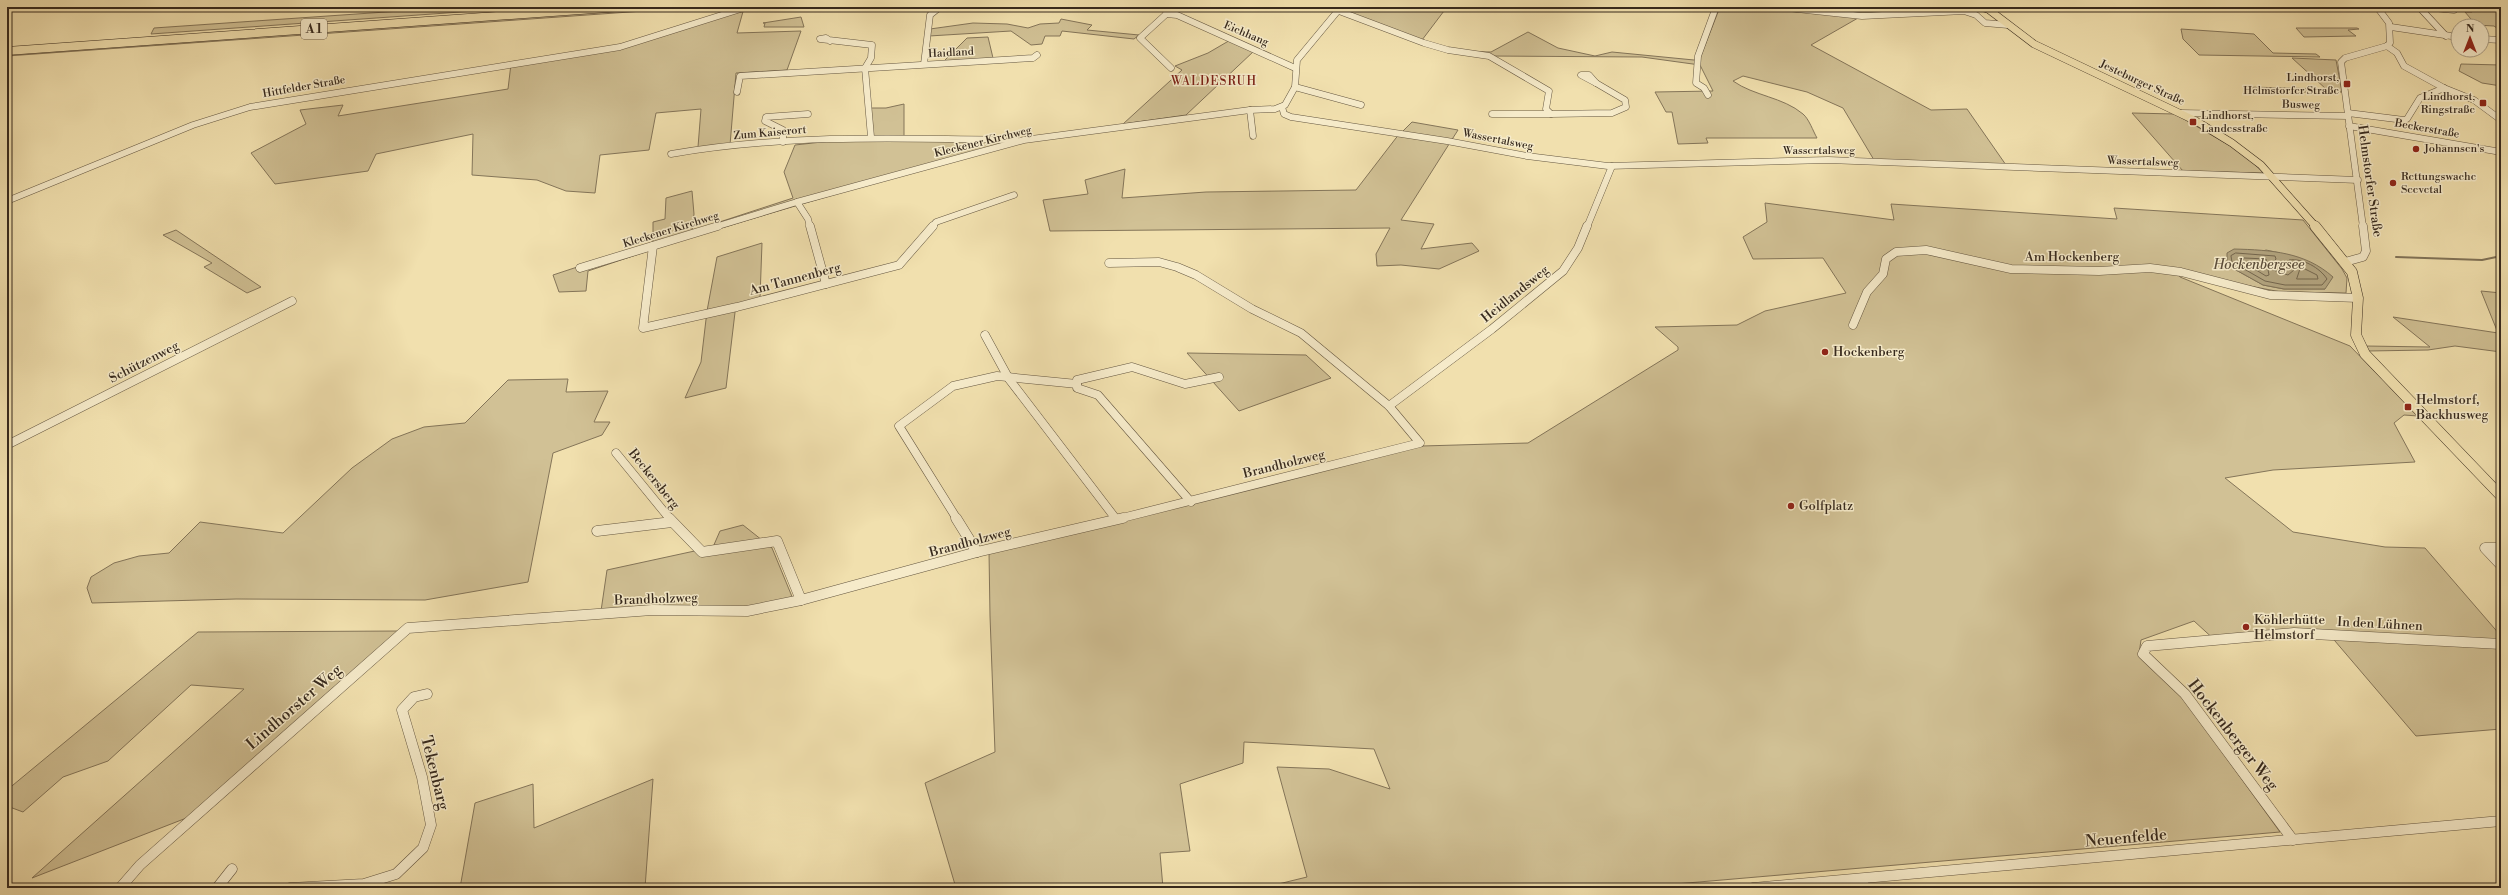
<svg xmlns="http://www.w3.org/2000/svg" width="2508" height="895" font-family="'Libre Bodoni',serif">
<rect width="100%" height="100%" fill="#f1e0ae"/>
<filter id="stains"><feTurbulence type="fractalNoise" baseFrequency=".005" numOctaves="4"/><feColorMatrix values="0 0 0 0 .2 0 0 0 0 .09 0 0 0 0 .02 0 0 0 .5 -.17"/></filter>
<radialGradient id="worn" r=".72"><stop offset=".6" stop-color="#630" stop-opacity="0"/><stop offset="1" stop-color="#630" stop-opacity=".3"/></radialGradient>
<g fill="#d1c195" stroke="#847559" fill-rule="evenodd">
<path d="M 458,7 L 531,7 L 151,34 L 154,28 Z"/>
<path d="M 653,7 L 700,7 L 7,56 L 7,52 Z"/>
<path d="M 1353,7 L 1447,7 L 1422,40 L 1344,11 Z"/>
<path d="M 1720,7 C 1767,7 1811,10 1858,18 L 1811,45 L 1931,110 L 1967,109 L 2006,165 L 1874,160 L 1843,108 L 1807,92 L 1743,76 L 1733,81 C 1754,96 1783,97 1803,114 C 1809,119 1813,131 1817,138 L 1706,138 L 1708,143 L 1678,144 L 1672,112 L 1666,112 L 1655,92 L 1713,91 L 1700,65 L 1642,57 L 1489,56 L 1445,51 L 1491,52 L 1528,32 L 1558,48 L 1595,56 L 1612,52 L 1694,60 L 1700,58 Z"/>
<path d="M 2229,7 L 2298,7 L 2301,9 L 2232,9 Z"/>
<path d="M 2467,7 L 2491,7 L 2501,12 L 2501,31 L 2494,26 L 2476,25 L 2465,12 L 2472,12 Z"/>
<path d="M 744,8 L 737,33 L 801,31 L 787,70 L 736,73 L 730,145 L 698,147 L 701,109 L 656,113 L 649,150 L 600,155 L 595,193 L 566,191 L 537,180 L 472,175 L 473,134 L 376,154 L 368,171 L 275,184 L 251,153 L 306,124 L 300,110 L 343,105 L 338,116 L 508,89 L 511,64 L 613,48 Z"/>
<path d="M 801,17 L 804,27 L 764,27 L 765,23 L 763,23 Z"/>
<path d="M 1061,19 L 1092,25 L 1087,30 L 1139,35 L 1134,39 L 1062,31 L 1060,36 L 1045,36 L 1042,44 L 1031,45 L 1011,31 L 929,36 L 930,29 L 973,23 L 1007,24 L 1028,28 L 1040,24 L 1059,23 Z"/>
<path d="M 2296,28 L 2357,28 L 2359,29 L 2348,30 L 2356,36 L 2304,37 Z"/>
<path d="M 2181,29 L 2254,34 L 2273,53 L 2316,54 L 2320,57 L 2199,55 L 2183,39 Z"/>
<path d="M 988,37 L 993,58 L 944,61 L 967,38 Z"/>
<path d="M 1232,39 L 1254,51 L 1186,115 L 1123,124 L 1182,70 L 1175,66 L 1208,53 Z"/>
<path d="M 2292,58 L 2336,60 L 2342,92 L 2255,92 L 2249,87 L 2326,89 Z"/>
<path d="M 2461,64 L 2501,65 L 2501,86 L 2482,83 L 2459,71 Z"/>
<path d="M 904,104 L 904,137 L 871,137 L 868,108 L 886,108 Z"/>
<path d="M 2132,113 L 2175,114 L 2241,152 L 2264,173 L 2183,171 Z"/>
<path d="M 1412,122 L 1458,130 L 1401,220 L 1434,224 L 1421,249 L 1472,243 L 1479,251 L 1439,269 L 1401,265 L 1377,266 L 1376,254 L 1390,228 L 1050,231 L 1043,200 L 1088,194 L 1085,180 L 1125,169 L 1122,198 L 1206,192 L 1356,190 L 1396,138 Z"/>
<path d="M 849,139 L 1012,142 C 871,185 728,223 588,271 L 586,291 L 559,292 L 553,275 L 653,242 L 653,222 L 665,219 L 666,198 L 692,191 L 694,214 L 692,231 L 793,198 L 784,172 L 795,145 Z"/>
<path d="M 1765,203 L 1894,220 L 1891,204 L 2117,219 L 2114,208 L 2303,220 L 2342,269 L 2347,278 L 2346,293 L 2281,292 L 2177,272 L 2180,277 L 2350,346 L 2418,416 L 2404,415 L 2394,423 L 2415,462 L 2273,470 L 2225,478 L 2293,532 L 2385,547 L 2425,548 L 2501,636 L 2501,729 L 2416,736 L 2329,634 L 2217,642 L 2194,621 L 2141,640 L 2139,654 L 2181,695 L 2280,832 L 1629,888 L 1262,888 L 1307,877 L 1277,767 L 1329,769 L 1390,789 L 1374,749 L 1244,742 L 1243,763 L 1180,784 L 1190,851 L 1160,853 L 1163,888 L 956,888 L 925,783 L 995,752 L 990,616 L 989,552 L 1422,446 L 1528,443 L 1678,350 L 1678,347 L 1655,327 L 1737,325 L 1765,311 L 1846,293 L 1823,258 L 1753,259 L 1743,237 L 1767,222 ZM 2266,250 L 2280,253 L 2325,289 L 2284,289 L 2263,285 L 2227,265 Z"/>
<path d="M 176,230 L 261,287 L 247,293 L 204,267 L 212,263 L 163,235 Z"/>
<path d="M 762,243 L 760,298 L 736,304 L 726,388 L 685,398 L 701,362 L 707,311 L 717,257 Z"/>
<path d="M 2481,291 L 2501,293 L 2501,352 L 2455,346 L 2428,350 L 2368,351 L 2366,346 L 2430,347 L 2393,317 L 2498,333 Z"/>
<path d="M 1187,353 L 1306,355 L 1331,378 L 1239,411 Z"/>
<path d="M 568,379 L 566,392 L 608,391 L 594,422 L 610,422 L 602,435 L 553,453 L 528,582 L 425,600 L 236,599 L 92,603 L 87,588 L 91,577 L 114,563 L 139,556 L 169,553 L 200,522 L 283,533 L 352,468 L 392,439 L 424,427 L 465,423 L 508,380 Z"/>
<path d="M 743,525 L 772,548 L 793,599 L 748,607 L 601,611 L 607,570 L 713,547 L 720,531 Z"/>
<path d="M 402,631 L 189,817 L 32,878 L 244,689 L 191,685 L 108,761 L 63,777 L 23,812 L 7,806 L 7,790 L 198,632 Z"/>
<path d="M 653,779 L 645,888 L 460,888 L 475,803 L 533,784 L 534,828 Z"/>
</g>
<path fill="#b1a27d" stroke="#807257" d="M 2234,249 C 2271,250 2305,252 2333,277 L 2325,289 L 2284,289 L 2263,285 L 2227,265 L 2227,253 Z"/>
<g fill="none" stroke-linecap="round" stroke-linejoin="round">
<g stroke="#74664d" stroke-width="1">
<path d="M 2236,253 L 2275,256 L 2276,259 L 2271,265 L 2273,270 L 2288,275 L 2294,270 L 2289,260 C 2303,258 2320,268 2327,279 L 2322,285 L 2285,285 L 2265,281 L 2232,262 L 2231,256 Z"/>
<path d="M 2244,258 L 2266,259 L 2269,275 L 2266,276 L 2243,262 Z"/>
<path d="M 2301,267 L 2317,275 L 2318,279 L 2297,279 Z"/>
</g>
<path stroke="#807257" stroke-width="2" d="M 2396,257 L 2482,260 L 2501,256"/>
<defs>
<g id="minor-far2">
<path d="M 1778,7 L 1862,16 L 1964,11 L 1976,15 L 1985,23 L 2008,25"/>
<path d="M 2377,7 L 2389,23 L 2390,43 L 2387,46"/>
<path d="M 2419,7 L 2446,36"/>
<path d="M 2423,7 L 2454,10"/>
<path d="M 1339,11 L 1424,43 L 1448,50 L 1489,56 L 1549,91 L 1546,109 L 1551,114 L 1612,113 L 1626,107 L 1625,100 L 1596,83"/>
<path d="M 1166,14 L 1177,15 L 1295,68"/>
<path d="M 2391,27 L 2458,37"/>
<path d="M 2482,39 L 2501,40"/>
<path d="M 830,41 L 826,38 L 820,39 L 872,45 L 871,58 L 865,68 L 871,137"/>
<path d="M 2387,46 L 2397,53 L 2404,66 L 2444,88 L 2474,100 L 2501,120"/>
<path d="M 924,64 L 930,15 L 940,7"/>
<path d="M 1171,68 L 1140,38 L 1174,7"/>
<path d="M 1581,75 L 1589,75 L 1596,83 Z"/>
<path d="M 1295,87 L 1361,105"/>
<path d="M 737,92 L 740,76 L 1033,58 L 1037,55"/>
<path d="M 1708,95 L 1704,88 L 1696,83 L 1698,56 L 1716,7"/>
<path d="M 1282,107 L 1284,114 L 1291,117 L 1447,141 L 1527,156 L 1608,166 L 1828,160 L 2358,180"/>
<path d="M 1250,110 L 1253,136"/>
<path d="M 2181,113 L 2348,116"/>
<path d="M 2348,113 L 2404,120 L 2407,119 L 2420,98 L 2444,88"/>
<path d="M 1492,114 L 1551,114"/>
<path d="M 2349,126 L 2501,152"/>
<path d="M 783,142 L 783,130 L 765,121 L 766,117 L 808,114"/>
<path d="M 671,154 C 785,134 901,138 1016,140"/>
<path d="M 7,201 L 193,125 L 250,107 L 620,47 L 747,7"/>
<path d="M 797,202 L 808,219 L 810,227"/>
<path d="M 715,227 L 797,202 L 1024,140 L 1250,110 L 1275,109 L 1285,105 L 1295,87 L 1297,60 L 1341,7"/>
<path d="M 932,227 L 936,222 L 1014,195"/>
<path d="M 1587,227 L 1612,166"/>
<path d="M 2363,227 L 2341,62 L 2345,58 L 2387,46"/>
</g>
<g id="minor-far1">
<path d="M 810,226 L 826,284"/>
<path d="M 653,246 L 643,328 L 737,307 L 899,265 L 933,226"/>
<path d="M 2345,262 L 2363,257 L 2366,251 L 2363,226"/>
<path d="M 1109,263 L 1159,262 L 1177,267 L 1196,275 L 1252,309 L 1301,333 L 1389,406 L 1420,443 L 1118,519"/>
<path d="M 580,268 L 718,226"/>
<path d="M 1853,325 L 1867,292 L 1883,274 L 1886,259 L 1896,252 L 1926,250 L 2011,269 L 2099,271 L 2150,268 L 2181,272 L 2270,295 L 2358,298"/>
<path d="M 985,335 L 1009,379 L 1116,519"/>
<path d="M 1389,406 L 1492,329 L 1563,271 L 1578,248 L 1587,226"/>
<path d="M 7,445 L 292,301"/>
<path d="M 616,453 L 670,519"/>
<path d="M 1191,502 L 1098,395 L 1077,388 L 1077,380 L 1132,367 L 1185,384 L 1219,377"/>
<path d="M 957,519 L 899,426 L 953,386 L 997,376 L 1077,384"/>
</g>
<g id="minor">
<path d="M 669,518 L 702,552 L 777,541 L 801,600"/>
<path d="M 956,518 L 977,552"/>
<path d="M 597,531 L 672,522"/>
<path d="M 2501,548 L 2485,548 L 2501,565"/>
<path d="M 2293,840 L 2185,694 L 2143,654 L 2147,646 L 2294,633 L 2501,644"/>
<path d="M 1861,879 L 1865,888"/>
<path d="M 120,888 L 140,865 L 408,628 L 652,610 L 747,611 L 801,600 L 977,552 L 1123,518"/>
<path d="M 217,888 L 232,869"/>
<path d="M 290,888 L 364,884 L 396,874 L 423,848 L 431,825 L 422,777 L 402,710 L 414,697 L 427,694"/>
<path d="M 1753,888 L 2501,821"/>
</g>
<g id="major-far1">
<path d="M 1980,7 L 1992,10 L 2000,7"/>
<path d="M 1988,9 L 2034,44 L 2196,121 L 2232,143 L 2261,165 L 2316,227"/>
</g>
<path id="major" d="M 2315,226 L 2352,272 L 2358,298 L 2356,335 L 2365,354 L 2501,496"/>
<path id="highway" d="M 7,51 L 622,7"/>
</defs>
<use href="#minor-far2" stroke="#655741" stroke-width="7"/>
<use href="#minor-far1" stroke="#655741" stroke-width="9"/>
<use href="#minor" stroke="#655741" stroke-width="11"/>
<use href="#major-far1" stroke="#36291d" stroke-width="8"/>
<use href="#major" stroke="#36291d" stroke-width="11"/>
<use href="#highway" stroke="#36291d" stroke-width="9"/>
<use href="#minor-far2" stroke="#f6ebca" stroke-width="6"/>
<use href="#minor-far1" stroke="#f6ebca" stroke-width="8"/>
<use href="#minor" stroke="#f6ebca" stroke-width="10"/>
<use href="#major-far1" stroke="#f1e0ae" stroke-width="7"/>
<use href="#major" stroke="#f1e0ae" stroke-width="10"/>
<use href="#highway" stroke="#f1e0ae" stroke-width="8"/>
</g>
<g fill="#8f2418" stroke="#f6ebca" stroke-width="1.5">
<rect x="2343" y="80" width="8" height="8" rx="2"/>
<rect x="2479" y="99" width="8" height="8" rx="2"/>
<rect x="2189" y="118" width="8" height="8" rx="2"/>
<circle cx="2416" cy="149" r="4"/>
<circle cx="2393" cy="183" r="4"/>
<circle cx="1825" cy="352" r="4"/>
<rect x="2404" y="403" width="8" height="8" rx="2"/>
<circle cx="1791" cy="506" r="4"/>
<circle cx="2246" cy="627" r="4"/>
</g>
<g text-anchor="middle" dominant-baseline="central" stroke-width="3" stroke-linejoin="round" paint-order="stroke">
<g font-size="11" fill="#36291d" stroke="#f6ebca">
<text transform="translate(1246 34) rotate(23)">Eichhang</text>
<text transform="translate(951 53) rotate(-3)">Haidland</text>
<text transform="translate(2142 83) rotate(25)">Jesteburger Straße</text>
<text transform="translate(304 87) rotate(-10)">Hittfelder Straße</text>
<text transform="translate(2301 105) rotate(1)">Busweg</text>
<text transform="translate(2427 129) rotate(10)">Beckerstraße</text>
<text transform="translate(770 133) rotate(-5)">Zum Kaiserort</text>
<text transform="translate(1498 140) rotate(11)">Wassertalsweg</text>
<text transform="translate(983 142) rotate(-14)">Kleckener Kirchweg</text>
<text x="1819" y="151">Wassertalsweg</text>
<text transform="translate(2143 162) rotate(2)">Wassertalsweg</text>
<text transform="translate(671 230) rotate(-17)">Kleckener Kirchweg</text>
</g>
<g font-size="11" fill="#36291d" stroke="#f6ebca" text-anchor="start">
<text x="2339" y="78" text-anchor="end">Lindhorst,<tspan x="2339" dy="13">Helmstorfer Straße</tspan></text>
<text x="2475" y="97" text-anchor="end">Lindhorst,<tspan x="2475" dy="13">Ringstraße</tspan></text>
<text x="2201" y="116">Lindhorst,<tspan x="2201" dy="13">Landesstraße</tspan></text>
<text x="2424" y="149">Johannsen's</text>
<text x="2401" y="177">Rettungswache<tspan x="2401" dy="13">Seevetal</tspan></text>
</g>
<rect fill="#f6ebca" stroke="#706351" stroke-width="1" x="301" y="19" width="26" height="20" rx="3"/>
<g font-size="12" font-weight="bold" fill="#36291d">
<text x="314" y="29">A 1</text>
</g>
<g font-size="12" letter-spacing="1" fill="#7a1f14" stroke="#f6ebca">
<text x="1214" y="81">WALDESRUH</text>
</g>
<g font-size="13" fill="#36291d" stroke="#f6ebca">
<text transform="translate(2370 181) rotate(82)">Helmstorfer Straße</text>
<text x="2072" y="257">Am Hockenberg</text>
<text transform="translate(795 279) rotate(-15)">Am Tannenberg</text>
<text transform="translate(1515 294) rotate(-39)">Heidlandsweg</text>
<text transform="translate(144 362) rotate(-27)">Schützenweg</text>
<text transform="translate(1284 464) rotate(-14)">Brandholzweg</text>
<text transform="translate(654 479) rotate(51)">Beckersberg</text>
<text transform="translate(970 542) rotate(-15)">Brandholzweg</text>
<text transform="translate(656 599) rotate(-2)">Brandholzweg</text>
<text transform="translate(2380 624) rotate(3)">In den Lühnen</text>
</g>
<g font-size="13" fill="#36291d" stroke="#f6ebca" text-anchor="start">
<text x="1833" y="352">Hockenberg</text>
<text x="2416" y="400">Helmstorf,<tspan x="2416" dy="15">Backhusweg</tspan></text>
<text x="1799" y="506">Golfplatz</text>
<text x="2254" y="620">Köhlerhütte<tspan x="2254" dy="15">Helmstorf</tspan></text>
</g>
<g font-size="14" font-style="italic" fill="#5b4d3a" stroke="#f6ebca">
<text x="2259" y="265">Hockenbergsee</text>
</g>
<g font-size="16" fill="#36291d" stroke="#f6ebca">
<text transform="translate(294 707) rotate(-41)">Lindhorster Weg</text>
<text transform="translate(2233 735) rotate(52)">Hockenberger Weg</text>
<text transform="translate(435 773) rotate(76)">Tekenbarg</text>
<text transform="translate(2126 838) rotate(-5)">Neuenfelde</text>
</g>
</g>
<rect width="2508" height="895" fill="none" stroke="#f1e0ae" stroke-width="24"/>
<rect x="8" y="8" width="2492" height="879" fill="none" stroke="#36291d" stroke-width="2"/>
<rect x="12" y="12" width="2484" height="871" fill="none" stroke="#36291d"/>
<g transform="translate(2470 38)"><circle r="19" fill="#f6ebca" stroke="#a99d85"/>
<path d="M0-3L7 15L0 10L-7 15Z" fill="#8f2418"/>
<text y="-6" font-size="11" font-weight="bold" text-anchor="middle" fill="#36291d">N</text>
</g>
<rect width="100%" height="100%" filter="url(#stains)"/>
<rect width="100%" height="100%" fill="url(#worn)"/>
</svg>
